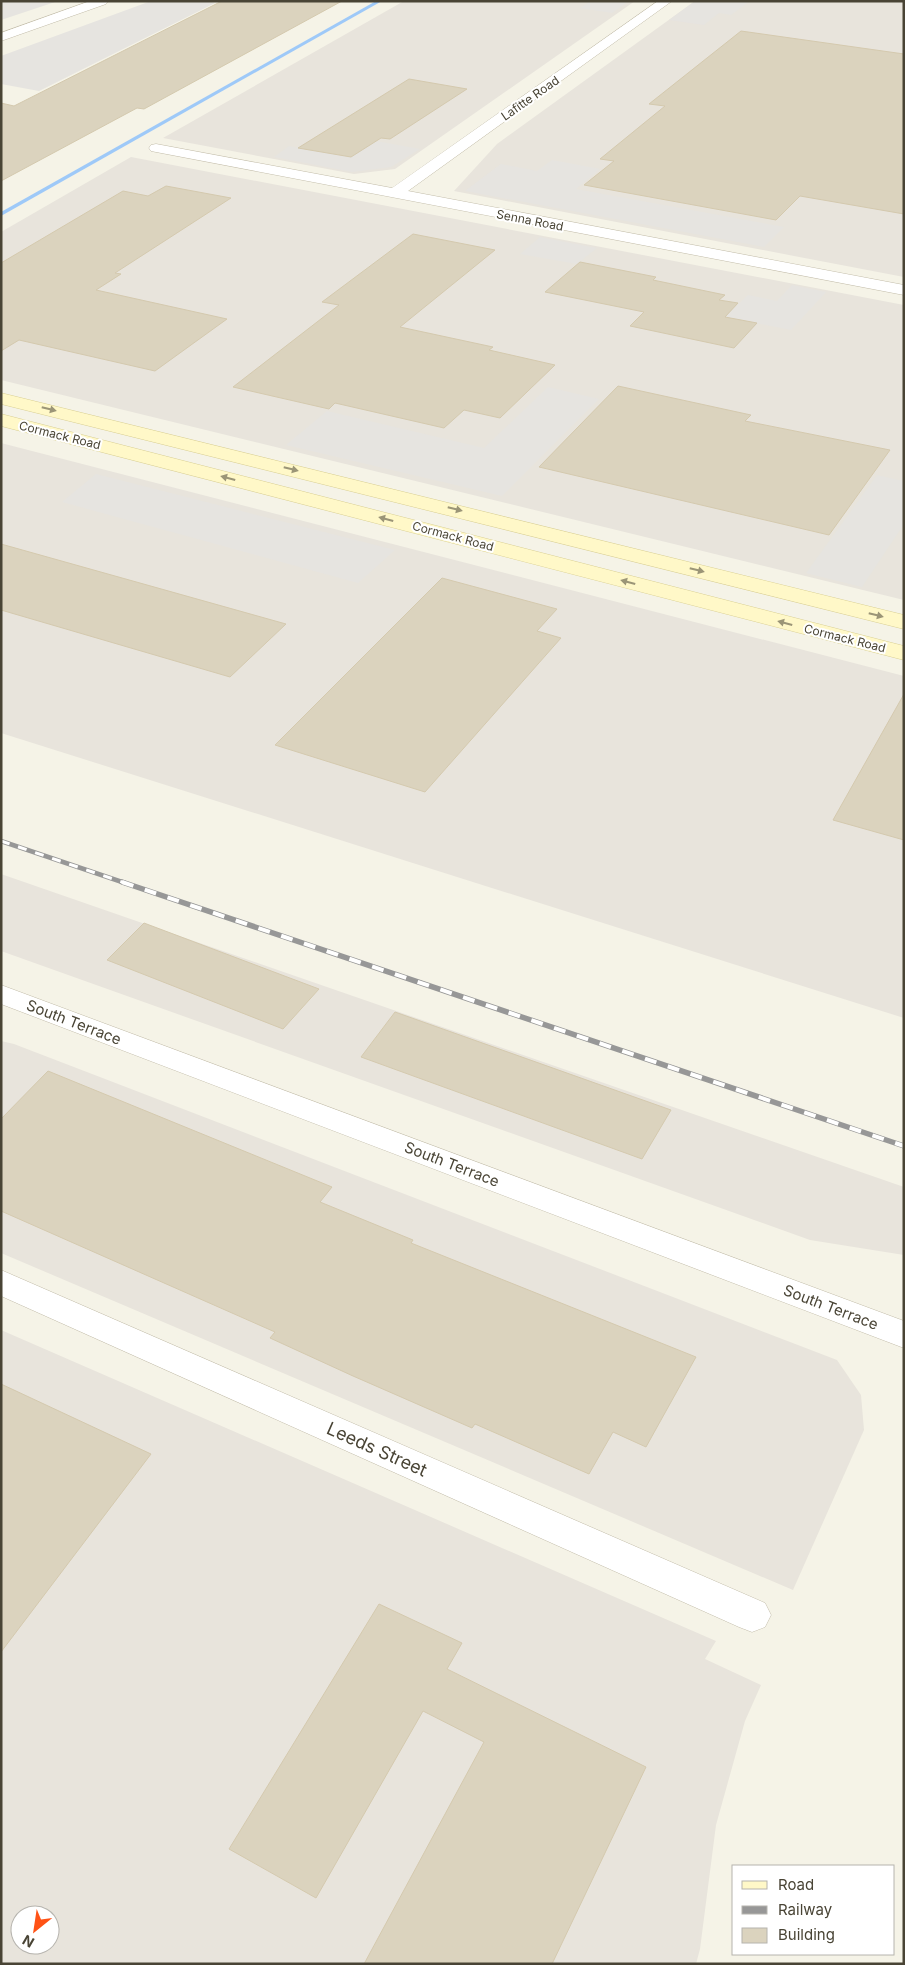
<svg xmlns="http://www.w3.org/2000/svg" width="905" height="1965" font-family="Inter,sans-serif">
<rect width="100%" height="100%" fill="#f5f3e7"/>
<g fill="#e8e4dc" fill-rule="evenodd">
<path d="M 404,1 L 635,1 L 395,169 L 354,174 L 163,138 Z"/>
<path d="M 695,1 L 904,1 L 904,277 L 454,191 L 497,144 Z"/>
<path d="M 131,157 L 904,305 L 904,600 L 1,380 L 1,232 Z"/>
<path d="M 1,443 L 904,676 L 904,1018 L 1,733 Z"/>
<path d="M 1,874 L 904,1187 L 904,1255 L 810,1240 L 1,951 Z"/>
<path d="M 1,1041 L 14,1044 L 837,1360 L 861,1395 L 864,1430 L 793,1590 L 1,1253 Z"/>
<path d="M 1,1330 L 716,1641 L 705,1659 L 761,1685 L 745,1721 L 716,1825 L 700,1949 L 696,1964 L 1,1964 ZM 20,1915 L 50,1915 L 50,1945 L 20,1945 Z"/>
</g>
<g fill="#e6e4e0">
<path d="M 1,1 L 58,1 L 1,20 Z"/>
<path d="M 151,1 L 201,1 L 215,3 L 39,91 L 1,84 L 1,56 Z"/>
<path d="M 591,1 L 629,1 L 612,13 L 580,8 Z"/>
<path d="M 695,1 L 750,1 L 731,15 L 719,13 L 704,25 L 669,20 Z"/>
<path d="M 376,141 L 420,149 L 391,167 L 352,172 L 274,157 L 289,146 L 351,157 Z"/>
<path d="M 552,160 L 600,169 L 576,189 L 784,227 L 764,247 L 465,191 L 501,164 L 537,171 Z"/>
<path d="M 540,237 L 597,248 L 577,264 L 520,254 Z"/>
<path d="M 792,285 L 826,292 L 791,330 L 725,317 L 748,295 L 777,301 Z"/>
<path d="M 548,387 L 599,399 L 502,496 L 286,445 L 327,411 L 484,448 Z"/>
<path d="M 96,474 L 395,550 L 358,583 L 62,502 Z"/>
<path d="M 877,475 L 904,481 L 904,524 L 862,587 L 806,573 Z"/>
</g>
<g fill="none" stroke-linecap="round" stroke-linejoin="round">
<path fill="#9ec9f8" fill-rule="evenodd" d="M 376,1 L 382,1 L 1,216 L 1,212 Z"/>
</g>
<g fill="#dbd3be" stroke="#d4c9ae">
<path d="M 222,1 L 342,1 L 144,109 L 137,108 L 1,181 L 1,103 L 14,106 Z"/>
<path d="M 741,31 L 904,54 L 904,214 L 800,196 L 776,220 L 584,185 L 614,161 L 600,159 L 665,106 L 649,104 Z"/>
<path d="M 409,79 L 467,89 L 390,139 L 381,138 L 351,157 L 298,148 Z"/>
<path d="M 166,186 L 231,198 L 115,273 L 121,274 L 96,290 L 227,319 L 155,371 L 19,340 L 1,351 L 1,263 L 123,191 L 148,196 Z"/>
<path d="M 413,234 L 495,250 L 400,327 L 493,347 L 489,350 L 555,365 L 500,418 L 464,410 L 444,428 L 335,403 L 329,409 L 233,387 L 339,305 L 322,302 Z"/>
<path d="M 580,262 L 656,277 L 653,280 L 725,295 L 719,300 L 738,303 L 725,317 L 757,323 L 734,348 L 630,326 L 644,312 L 545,292 Z"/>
<path d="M 618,386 L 751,415 L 745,421 L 890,450 L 829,535 L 539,467 Z"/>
<path d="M 1,544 L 286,624 L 230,677 L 1,610 Z"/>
<path d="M 442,578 L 557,609 L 537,631 L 561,638 L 425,792 L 275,745 Z"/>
<path d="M 904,694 L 904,840 L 833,820 Z"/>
<path d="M 144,923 L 319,989 L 283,1029 L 107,960 Z"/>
<path d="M 395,1012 L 671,1110 L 642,1159 L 361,1057 Z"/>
<path d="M 48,1071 L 332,1187 L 320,1202 L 413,1240 L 411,1243 L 696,1357 L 646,1447 L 613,1432 L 589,1474 L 475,1424 L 472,1428 L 353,1376 L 270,1338 L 275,1332 L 1,1211 L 1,1119 Z"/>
<path d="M 1,1384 L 151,1454 L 1,1652 Z"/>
<path d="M 379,1604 L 462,1643 L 447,1669 L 646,1767 L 552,1964 L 364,1964 L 484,1742 L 423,1711 L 316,1898 L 229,1849 Z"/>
</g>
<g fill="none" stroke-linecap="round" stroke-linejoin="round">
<defs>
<g id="street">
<path d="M 90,1 L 108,1 L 106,4 L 1,41 L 1,33 Z"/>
<path d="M 658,1 L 672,1 L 408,191 L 904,285 L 904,295 L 156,152 L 151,151 L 149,148 L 151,145 L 156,144 L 392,188 Z"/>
<path d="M 1,985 L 904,1321 L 904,1348 L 1,1004 Z"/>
<path d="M 1,1270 L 765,1603 L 771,1615 L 765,1627 L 752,1632 L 739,1627 L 1,1296 Z"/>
</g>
<g id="secondary">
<path d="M 1,393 L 904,615 L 904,629 L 1,404 Z"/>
<path d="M 1,414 L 904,646 L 904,660 L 1,426 Z"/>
</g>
</defs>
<use href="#street" stroke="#c2bca9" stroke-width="1"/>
<use href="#secondary" stroke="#d9cf93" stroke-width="1"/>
<use href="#street" fill="#fff" fill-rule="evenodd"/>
<use href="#secondary" fill="#fff8c8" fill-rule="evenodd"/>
<defs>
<path id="rail-far1" d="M 1,841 L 125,883"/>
<path id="rail" d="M 122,882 L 904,1146"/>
</defs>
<use href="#rail-far1" stroke="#979797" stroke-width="4.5"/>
<use href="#rail" stroke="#979797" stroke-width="5.5"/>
<use href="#rail-far1" stroke="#fff" stroke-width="3" stroke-dasharray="9" stroke-linecap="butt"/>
<use href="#rail" stroke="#fff" stroke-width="4" stroke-dasharray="12" stroke-linecap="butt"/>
</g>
<defs><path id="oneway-solid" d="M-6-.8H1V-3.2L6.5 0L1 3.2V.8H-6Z" transform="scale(1.25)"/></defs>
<g fill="#9b9577">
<use href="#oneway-solid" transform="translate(49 409) rotate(14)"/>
<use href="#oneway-solid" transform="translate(291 469) rotate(14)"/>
<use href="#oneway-solid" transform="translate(228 478) rotate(-165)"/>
<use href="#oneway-solid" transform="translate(455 509) rotate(14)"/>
<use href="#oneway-solid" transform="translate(386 519) rotate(-165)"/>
<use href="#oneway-solid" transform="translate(697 570) rotate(14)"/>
<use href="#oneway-solid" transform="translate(628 582) rotate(-165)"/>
<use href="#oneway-solid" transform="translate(876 615) rotate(14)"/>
<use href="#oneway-solid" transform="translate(785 623) rotate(-165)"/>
</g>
<g text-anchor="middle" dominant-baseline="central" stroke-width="4" stroke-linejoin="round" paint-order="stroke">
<g font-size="12" fill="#494435" stroke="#fff">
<text transform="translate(530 98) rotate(-35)">Lafitte Road</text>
<text transform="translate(530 220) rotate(11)">Senna Road</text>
<text transform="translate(60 435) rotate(14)">Cormack Road</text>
<text transform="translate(453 536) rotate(15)">Cormack Road</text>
<text transform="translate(845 638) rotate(14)">Cormack Road</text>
</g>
<g font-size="15" fill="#494435" stroke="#fff">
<text transform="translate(74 1022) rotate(21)">South Terrace</text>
<text transform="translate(452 1164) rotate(21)">South Terrace</text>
<text transform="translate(831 1307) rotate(21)">South Terrace</text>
</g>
<g font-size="18" fill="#494435" stroke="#fff">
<text transform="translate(377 1449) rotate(24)">Leeds Street</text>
</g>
</g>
<rect width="905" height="1965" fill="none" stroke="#494435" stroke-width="5"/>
<rect x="732" y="1865" width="162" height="90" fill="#ffffff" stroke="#b6b4ae"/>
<rect x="742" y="1881" width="25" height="8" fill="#fff8c8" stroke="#b6b4ae"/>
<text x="778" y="1890" font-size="15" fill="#494435">Road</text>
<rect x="742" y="1906" width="25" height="8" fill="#979797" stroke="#b6b4ae"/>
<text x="778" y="1915" font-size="15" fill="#494435">Railway</text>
<rect x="742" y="1928" width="25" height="15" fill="#dbd3be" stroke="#b6b4ae"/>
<text x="778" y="1940" font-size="15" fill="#494435">Building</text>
<g transform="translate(35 1930) rotate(210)"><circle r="24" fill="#ffffff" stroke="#b6b4ae"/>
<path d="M0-4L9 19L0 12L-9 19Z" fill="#ff5215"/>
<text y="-8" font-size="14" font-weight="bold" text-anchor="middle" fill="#494435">N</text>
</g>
</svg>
